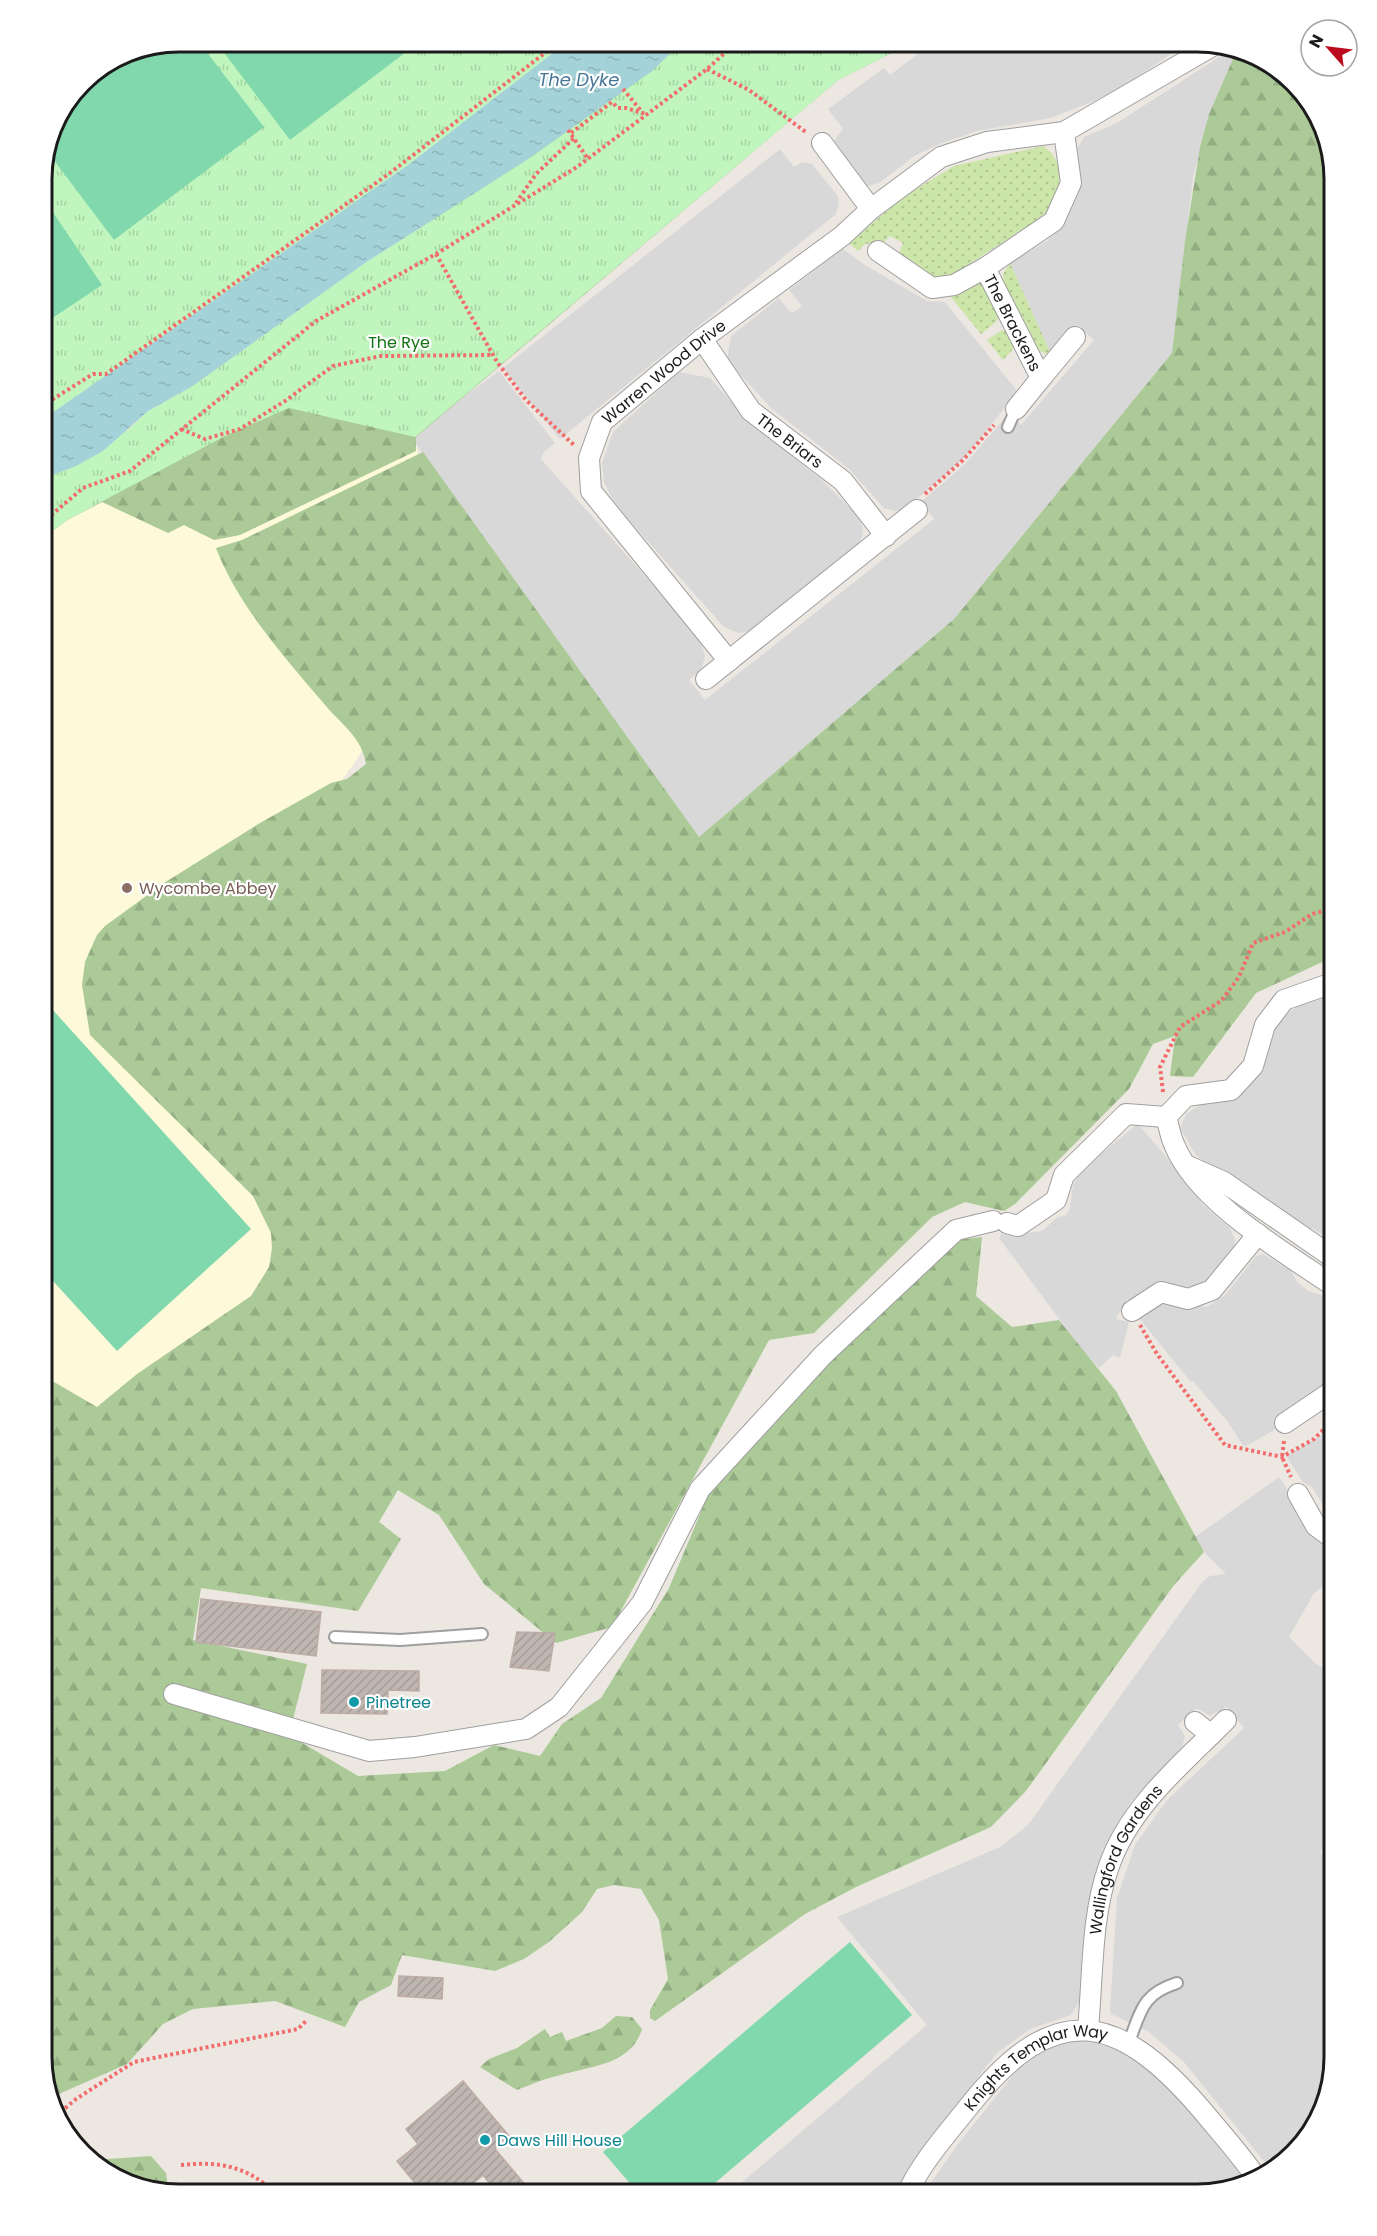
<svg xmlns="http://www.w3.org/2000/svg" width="1377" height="2236" font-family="Poppins,sans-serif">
<defs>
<pattern id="grass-dots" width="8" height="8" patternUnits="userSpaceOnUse" patternTransform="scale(1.5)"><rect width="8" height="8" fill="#cce5a8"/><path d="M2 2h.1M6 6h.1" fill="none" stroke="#afc490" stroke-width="1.8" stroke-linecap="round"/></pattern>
<pattern id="forest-firs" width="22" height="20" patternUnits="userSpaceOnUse" patternTransform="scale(1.5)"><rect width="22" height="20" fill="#abca97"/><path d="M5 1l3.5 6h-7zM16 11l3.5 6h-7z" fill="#93ad82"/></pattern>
<pattern id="park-tufts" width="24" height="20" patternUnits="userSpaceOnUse" patternTransform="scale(1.5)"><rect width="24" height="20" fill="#c0f6be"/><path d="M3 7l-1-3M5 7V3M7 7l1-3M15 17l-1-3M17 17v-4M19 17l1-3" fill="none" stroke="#a4d2a3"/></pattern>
<pattern id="water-ripples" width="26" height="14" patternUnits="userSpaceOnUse" patternTransform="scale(1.5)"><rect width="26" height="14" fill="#a3d2d8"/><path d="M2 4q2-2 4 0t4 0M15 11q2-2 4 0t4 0" fill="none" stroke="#8cb4b9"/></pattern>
<pattern id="building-hatch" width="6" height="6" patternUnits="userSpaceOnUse" patternTransform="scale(1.5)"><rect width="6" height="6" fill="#c0b6b1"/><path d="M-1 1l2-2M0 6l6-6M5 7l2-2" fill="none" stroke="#a49c98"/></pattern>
</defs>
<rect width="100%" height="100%" fill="#ece7e1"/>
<g fill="#d9d8d8">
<path d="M 933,42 L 940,46 L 945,42 L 1188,42 L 1127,84 L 1094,101 L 1051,118 L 977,131 L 942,143 L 916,155 L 879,183 L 868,186 L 861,183 L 833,151 L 834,141 L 843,129 L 828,109 L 884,68 L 890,75 Z"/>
<path d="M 1230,50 L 1236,52 L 1209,114 L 1193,178 L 1172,353 L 954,619 L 699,837 L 410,436 L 499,371 L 555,443 L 543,453 L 541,459 L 700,638 L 705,656 L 702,668 L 689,680 L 705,700 L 934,519 L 921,502 L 965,464 L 1008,414 L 1021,425 L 1094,340 L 1077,325 L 1050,352 L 1010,263 L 1047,241 L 1065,223 L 1079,193 L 1077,149 L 1084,137 L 1117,123 Z"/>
<path d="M 780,149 L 794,167 L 802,162 L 812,164 L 837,195 L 839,203 L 836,214 L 560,439 L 503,368 Z"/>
<path d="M 843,249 L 865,265 L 927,301 L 945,302 L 1018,392 L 962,460 L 905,509 L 895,511 L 884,508 L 849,469 L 771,408 L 727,360 L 731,336 L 779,298 L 791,313 L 797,310 L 802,306 L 789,290 Z"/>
<path d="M 679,372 L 710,378 L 748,421 L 823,481 L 859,517 L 862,526 L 863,534 L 858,546 L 748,632 L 739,633 L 724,627 L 625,516 L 613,500 L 604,482 L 602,463 L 613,432 Z"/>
<path d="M 1335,994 L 1335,1243 L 1312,1228 L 1310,1230 L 1240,1180 L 1204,1162 L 1196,1155 L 1180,1128 L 1186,1114 L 1200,1105 L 1199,1101 L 1234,1096 L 1250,1084 L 1259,1071 L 1266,1041 L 1281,1018 L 1298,1006 Z"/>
<path d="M 1138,1124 L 1188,1182 L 1203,1205 L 1230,1228 L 1235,1240 L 1233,1249 L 1209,1279 L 1208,1284 L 1180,1288 L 1131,1301 L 1127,1299 L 1116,1319 L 1129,1322 L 1120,1358 L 1113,1355 L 1099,1368 L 1080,1347 L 999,1238 L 1003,1232 L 1009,1235 L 1042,1231 L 1058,1217 L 1066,1215 L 1070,1208 L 1073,1185 L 1082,1169 Z"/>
<path d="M 1263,1254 L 1291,1271 L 1298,1283 L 1308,1291 L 1335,1300 L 1335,1378 L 1286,1415 L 1273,1431 L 1244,1447 L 1228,1422 L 1193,1381 L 1190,1381 L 1138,1317 L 1161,1297 L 1207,1307 L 1226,1294 L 1256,1256 Z"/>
<path d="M 1335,1421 L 1335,1519 L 1331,1518 L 1312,1487 L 1303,1482 L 1286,1456 L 1319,1437 Z"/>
<path d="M 1279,1477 L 1320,1539 L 1335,1553 L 1335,1578 L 1314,1593 L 1289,1637 L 1316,1664 L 1335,1674 L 1335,1839 L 1320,1852 L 1335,1869 L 1335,2057 L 1316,2125 L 1270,2169 L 1184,2062 L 1149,2032 L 1111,2014 L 1110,2010 L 1117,1898 L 1135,1845 L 1167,1800 L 1244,1728 L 1227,1707 L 1210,1716 L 1197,1708 L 1178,1725 L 1185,1736 L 1182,1748 L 1131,1802 L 1107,1845 L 1094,1885 L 1082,1998 L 1071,2015 L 1030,2029 L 997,2053 L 915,2158 L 896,2194 L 728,2194 L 927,2025 L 837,1917 L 1000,1847 L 1028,1825 L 1203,1581 L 1210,1576 L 1226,1574 L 1204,1552 L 1195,1537 Z"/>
<path d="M 1078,2041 L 1117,2045 L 1150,2064 L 1243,2172 L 1249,2182 L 1197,2194 L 923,2194 L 958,2144 L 1017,2070 L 1036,2055 L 1058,2045 Z"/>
</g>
<path fill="#fdf9d9" d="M 415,437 L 446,630 L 323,808 L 322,1250 L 42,1448 L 42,538 L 69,519 L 132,487 Z"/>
<g fill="url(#grass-dots)">
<path d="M 1043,146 C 1069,163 1060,194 1045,215 L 946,279 C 928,280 907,268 899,253 L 903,243 L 890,236 L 884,242 L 865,244 L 858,251 L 849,243 L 903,197 L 954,166 Z"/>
<path d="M 1010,263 L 1050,352 L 1046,354 L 1036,349 L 1004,283 L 1003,274 Z"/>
<path d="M 976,282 L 982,283 L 999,316 L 996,322 L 981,334 L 950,296 Z"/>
<path d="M 1002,330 L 1006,331 L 1015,347 L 1003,360 L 987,340 Z"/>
</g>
<g fill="url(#forest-firs)">
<path d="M 682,42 L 913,42 L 838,80 L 416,437 L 416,451 L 240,535 L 214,540 L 184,525 L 168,533 L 102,502 L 69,519 L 42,538 L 42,479 L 76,466 L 672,54 Z"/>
<path d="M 1236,52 L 1274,65 L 1321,118 L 1335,180 L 1335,956 L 1256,993 L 1193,1077 L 1170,1076 L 1175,1036 L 1153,1044 L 1129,1089 L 1015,1204 L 1004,1211 L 965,1202 L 932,1217 L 814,1333 L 769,1340 L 612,1627 L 556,1643 L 484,1584 L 439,1515 L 398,1490 L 379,1522 L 401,1539 L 358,1611 L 201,1588 L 193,1640 L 307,1664 L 289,1735 L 358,1776 L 445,1771 L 494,1745 L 540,1756 L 562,1724 L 601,1698 L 669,1588 L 711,1488 L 792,1400 L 955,1240 L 982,1237 L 976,1296 L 1012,1327 L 1059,1320 L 1116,1391 L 1204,1552 L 1174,1585 L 1026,1791 L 991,1827 L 856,1887 L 805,1914 L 655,2021 L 650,2018 L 650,2010 L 668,1979 L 659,1920 L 641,1889 L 614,1885 L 597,1889 L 582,1912 L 549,1942 L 524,1959 L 495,1971 L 402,1955 L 391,1985 L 359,2002 L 345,2027 L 275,2001 L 193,2009 L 163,2024 L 127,2064 L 52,2097 L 42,2056 L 42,1375 L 97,1407 L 137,1374 L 251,1296 L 269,1267 L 272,1248 L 271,1233 L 253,1196 L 90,1035 L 82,985 L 85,962 L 97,935 L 105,926 L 164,883 L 260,823 L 331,783 L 347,779 L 366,764 C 362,738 343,726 326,706 C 286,659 238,606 216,548 L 242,540 L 423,452 L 699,837 L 954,619 L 1172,353 L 1185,241 L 1200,147 L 1209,114 Z"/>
<path d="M 616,2016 L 632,2017 L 642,2029 C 631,2066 589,2066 557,2076 C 543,2079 530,2085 517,2090 L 480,2067 L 489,2059 L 517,2048 L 545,2029 L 550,2037 L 562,2032 L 566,2041 L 602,2028 Z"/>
<path d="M 151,2156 L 166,2173 L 169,2193 L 103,2171 L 94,2160 Z"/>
</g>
<g fill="url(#park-tufts)">
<path d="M 180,42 L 567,42 L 408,165 L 42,420 L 42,171 L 53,127 L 83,82 L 127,52 Z"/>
<path d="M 682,42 L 913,42 L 838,80 L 415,437 L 289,408 L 227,435 L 69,519 L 42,538 L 42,479 L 76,466 L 128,430 L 148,411 L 191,387 L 365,263 L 531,157 L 652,71 Z"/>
</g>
<g fill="#81d8ad">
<path d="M 180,42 L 199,42 L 264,127 L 114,240 L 47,151 L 53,127 L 83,82 L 127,52 Z"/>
<path d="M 216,42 L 417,42 L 418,43 L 290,140 Z"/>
<path d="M 42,196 L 102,285 L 42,325 Z"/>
<path d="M 42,998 L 251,1229 L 117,1351 L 42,1269 Z"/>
<path d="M 850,1942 L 912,2015 L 702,2194 L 639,2194 L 603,2152 Z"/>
</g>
<path fill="url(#water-ripples)" d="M 567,42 L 682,42 L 652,71 L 531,157 L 365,263 L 191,387 L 148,411 L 103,451 L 76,466 L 42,479 L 42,420 L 408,165 Z"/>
<g fill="url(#building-hatch)" stroke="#bdaca4" stroke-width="1.5">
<path d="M 201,1599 L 321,1612 L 316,1656 L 196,1642 Z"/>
<path d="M 517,1632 L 555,1633 L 549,1671 L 510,1667 Z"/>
<path d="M 322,1670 L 419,1671 L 419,1691 L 388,1690 L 387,1714 L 321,1713 Z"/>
<path d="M 399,1976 L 443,1978 L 442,1999 L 398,1996 Z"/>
<path d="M 463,2081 L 509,2136 L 495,2149 L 533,2194 L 498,2194 L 483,2175 L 461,2194 L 424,2194 L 397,2161 L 418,2144 L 406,2129 Z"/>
</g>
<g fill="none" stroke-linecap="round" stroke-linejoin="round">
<defs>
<g id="service">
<path d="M 1008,427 L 1016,409"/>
<path d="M 335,1637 L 400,1640 L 482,1634"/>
<path d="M 1129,2042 C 1141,2011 1142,1994 1177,1983"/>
</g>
<g id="minor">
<path id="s1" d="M 1064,132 L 1071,183 L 1054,221 L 985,268 L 1041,378 L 1075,337"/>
<path d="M 822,143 L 871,209"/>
<path d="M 878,251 L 932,288 L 954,285 L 985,268"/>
<path id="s2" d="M 702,339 L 751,411 L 843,481 L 886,536"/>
<path d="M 1016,409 L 1041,378"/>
<path id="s3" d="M 729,661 L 591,491 L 589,458 L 602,422 L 702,339 L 842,236 L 871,209 L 941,157 L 987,142 L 1064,132 L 1214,45"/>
<path d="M 706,679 L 917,510"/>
<path d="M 1188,1166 L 1224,1182 L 1335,1259"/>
<path d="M 1007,1223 L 1018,1226 L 1056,1200 L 1064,1175 L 1126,1114 L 1166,1117"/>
<path d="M 1335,1287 C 1284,1252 1197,1202 1174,1144 C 1170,1135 1169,1126 1166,1117 L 1186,1096 L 1231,1090 L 1253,1066 L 1265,1025 L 1284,1000 L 1335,982"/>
<path d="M 1132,1311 L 1161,1292 L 1188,1299 L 1212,1290 L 1258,1234"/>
<path d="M 1285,1423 L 1328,1394 L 1335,1386"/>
<path d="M 1298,1494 L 1316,1526 L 1335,1540"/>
<path d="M 174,1694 L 369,1751 L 415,1747 L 526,1729 L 559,1707 L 642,1603 L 700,1489 L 823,1355 L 956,1230 L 993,1221"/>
<path d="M 1195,1722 L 1211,1735"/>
<path id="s4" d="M 1088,2029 C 1093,1976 1091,1916 1109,1866 C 1130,1806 1183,1763 1226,1720"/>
<path id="s5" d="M 907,2194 C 922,2161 948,2133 970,2105 C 1054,1999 1117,2011 1201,2109 C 1220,2132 1241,2155 1258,2180"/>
</g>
</defs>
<use href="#service" stroke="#9f9f9f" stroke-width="14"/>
<use href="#minor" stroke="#9f9f9f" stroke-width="22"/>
<g stroke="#f26c6c" stroke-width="4" stroke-dasharray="3 3" stroke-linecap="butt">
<path d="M 707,69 L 749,90 L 807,133"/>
<path d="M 623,89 L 642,112"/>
<path d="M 568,130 L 588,159"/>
<path d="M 571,133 L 612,102 L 618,108 L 626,108 L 646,114"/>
<path d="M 516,203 L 536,174 L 574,138"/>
<path d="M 436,254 L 497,362 L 526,400 L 575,446"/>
<path d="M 42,406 L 93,374 L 106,374 L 390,173 L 559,42"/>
<path d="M 181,429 L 205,439 L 240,429 L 285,401 L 333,366 L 381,356 L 493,355"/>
<path d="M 925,494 L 963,460 L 994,425"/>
<path d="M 42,523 L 83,488 L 130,471 L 316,321 L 436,254 L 577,167 L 707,69 L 737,42"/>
<path d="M 1163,1092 L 1160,1067 L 1180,1027 L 1221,1001 L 1239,977 L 1253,943 L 1285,932 L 1312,914 L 1335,908"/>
<path d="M 1140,1325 L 1157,1354 L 1225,1445 L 1282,1457 L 1314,1439 L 1335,1418"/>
<path d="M 1284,1441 L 1282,1457 L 1291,1477"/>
<path d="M 56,2116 L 76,2099 L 134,2062 L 298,2029 L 306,2021"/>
<path d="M 181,2165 C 219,2161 248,2166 276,2194"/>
</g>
<use href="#service" stroke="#fff" stroke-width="10"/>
<use href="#minor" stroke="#fff" stroke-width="20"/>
</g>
<circle fill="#8d6e63" stroke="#fff" stroke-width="2" cx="127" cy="888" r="6"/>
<g fill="#0f9aa8" stroke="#fff" stroke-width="2">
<circle cx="354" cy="1702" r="6"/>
<circle cx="485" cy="2140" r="6"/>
</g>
<g text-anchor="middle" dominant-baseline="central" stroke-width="4.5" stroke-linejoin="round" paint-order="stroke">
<g font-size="16" fill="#1b1b1b" stroke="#fff">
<text stroke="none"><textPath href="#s1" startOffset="238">The Brackens</textPath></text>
<text stroke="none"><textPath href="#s3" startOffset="370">Warren Wood Drive</textPath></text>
<text stroke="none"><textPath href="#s2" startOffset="136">The Briars</textPath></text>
<text stroke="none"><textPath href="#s4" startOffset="177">Wallingford Gardens</textPath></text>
<text stroke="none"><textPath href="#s5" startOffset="190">Knights Templar Way</textPath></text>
</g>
<g font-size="16" fill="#137210" stroke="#fff">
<text x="399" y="342">The Rye</text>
</g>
<g font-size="16" fill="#785e54" stroke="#fff" text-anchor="start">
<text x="139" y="888">Wycombe Abbey</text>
</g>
<g font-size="16" fill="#0d838f" stroke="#fff" text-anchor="start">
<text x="366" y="1702">Pinetree</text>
<text x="497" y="2140">Daws Hill House</text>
</g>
<g font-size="18" font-style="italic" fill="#477796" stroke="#fff">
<text x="579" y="79">The Dyke</text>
</g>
</g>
<path d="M0 0H1377V2236H0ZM179 52H1197A127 127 0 0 1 1324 179V2057A127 127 0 0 1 1197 2184H179A127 127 0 0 1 52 2057V179A127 127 0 0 1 179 52Z" fill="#fff" fill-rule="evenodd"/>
<path fill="none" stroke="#1b1b1b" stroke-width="3" d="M179 52H1197A127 127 0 0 1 1324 179V2057A127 127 0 0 1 1197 2184H179A127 127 0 0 1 52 2057V179A127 127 0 0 1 179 52Z"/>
<g transform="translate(1329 48) rotate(298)"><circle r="28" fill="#ffffff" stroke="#a4a4a4" stroke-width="1.5"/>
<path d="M0-4.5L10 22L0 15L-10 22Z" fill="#bc0a1d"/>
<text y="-9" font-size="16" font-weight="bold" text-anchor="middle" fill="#1b1b1b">N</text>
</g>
</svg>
